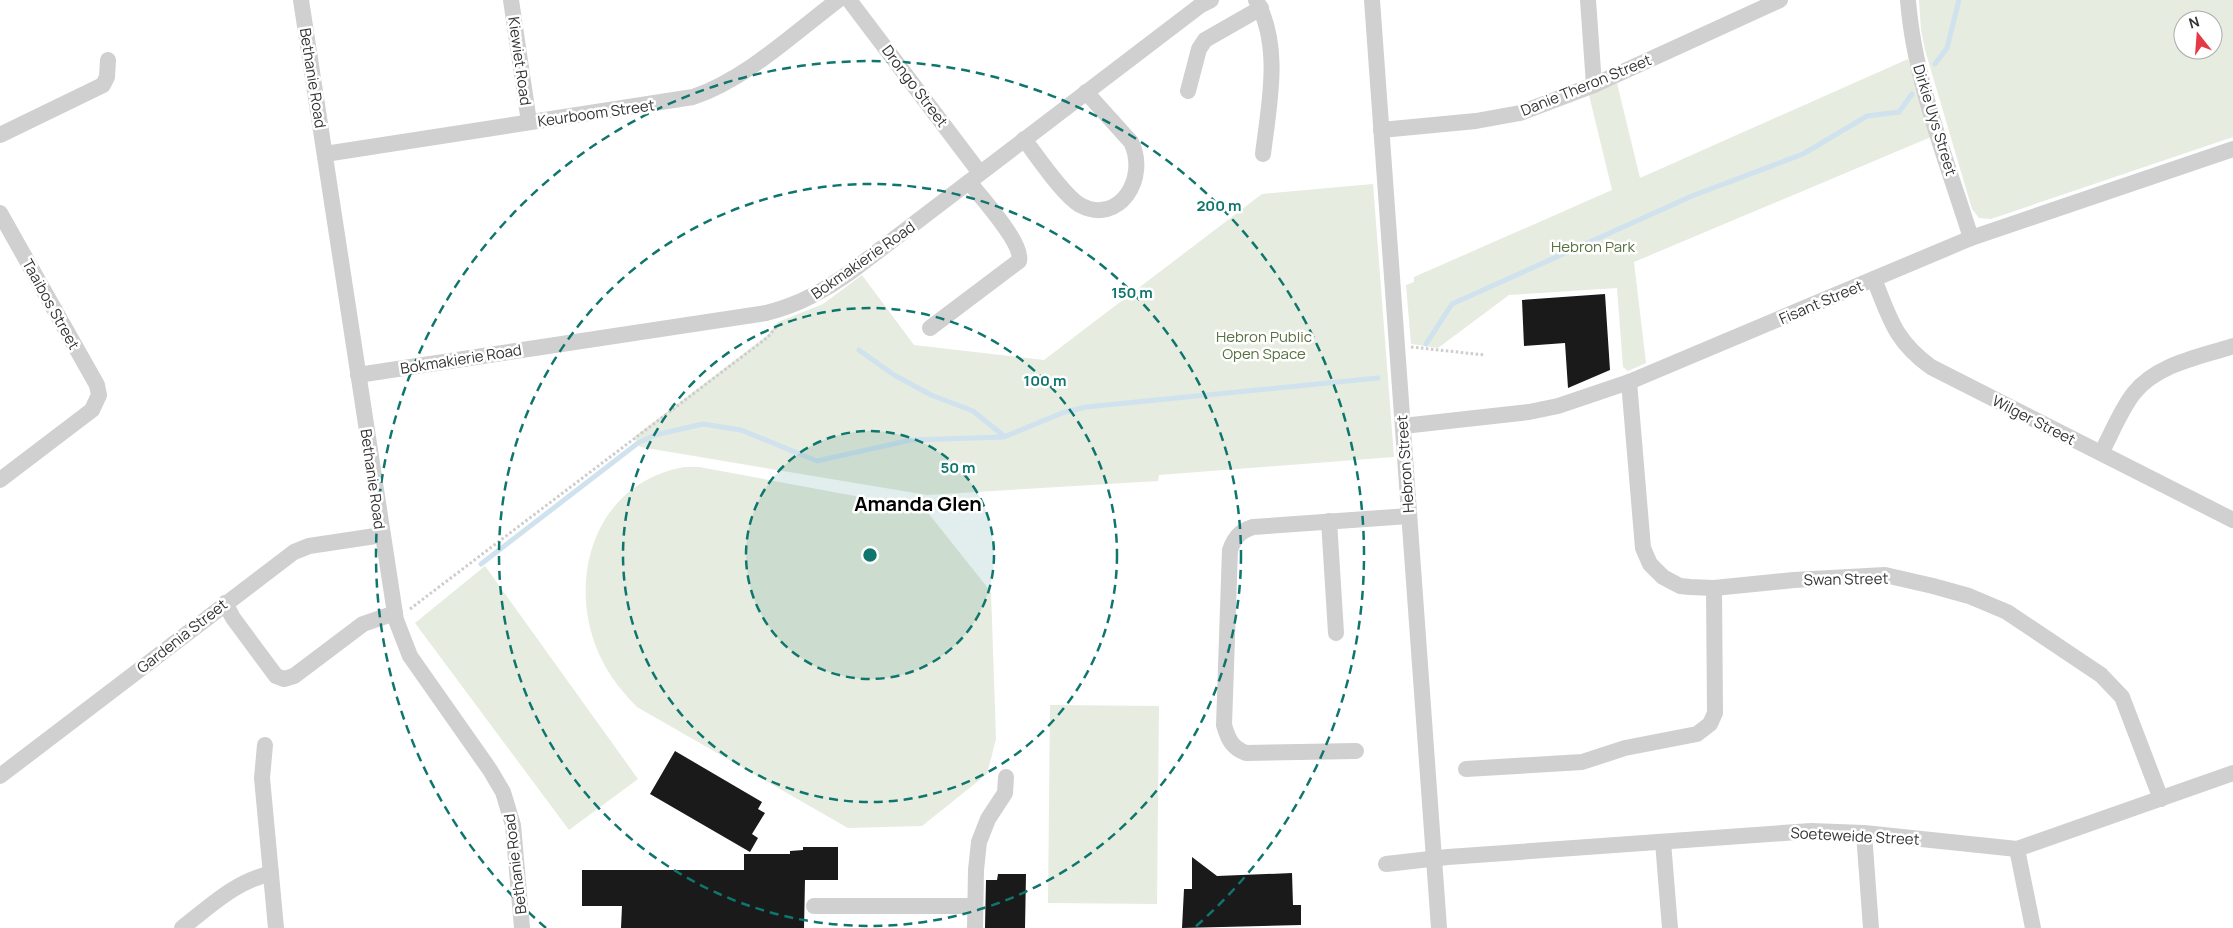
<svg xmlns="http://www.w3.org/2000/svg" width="2233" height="928" font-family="Manrope,sans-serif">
<rect width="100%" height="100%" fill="#fff"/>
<g fill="#e6ecdf" fill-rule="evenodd">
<path d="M 1919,0 L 2233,0 L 2233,137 L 1991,219 L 1979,218 L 1972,209 L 1925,50 L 1921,30 ZM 2183,20 L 2213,20 L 2213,50 L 2183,50 Z"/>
<path d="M 1908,59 L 1931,137 L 1634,262 L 1646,363 L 1628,371 L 1623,367 L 1617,288 L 1509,295 L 1438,348 L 1411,344 L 1406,285 L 1414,282 L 1414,277 L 1612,190 L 1589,95 L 1617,83 L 1640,178 Z"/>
<path d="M 1373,184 L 1394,457 L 1159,475 L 1158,481 L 927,495 L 640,447 L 634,437 L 768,335 L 778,322 L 823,304 L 862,275 L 914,345 L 1044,360 L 1262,194 Z"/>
<path d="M 685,467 L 699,467 L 925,509 L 991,592 L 996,739 L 987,774 L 922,826 L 848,828 L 637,707 C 619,689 604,669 595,644 C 568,569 600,481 685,467 Z"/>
<path d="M 485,566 L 638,779 L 569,830 L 415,623 Z"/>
<path d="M 1050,705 L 1159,706 L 1157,904 L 1048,903 Z"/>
</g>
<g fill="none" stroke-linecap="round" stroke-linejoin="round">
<g stroke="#cfe2ee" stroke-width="5">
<path d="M 1935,64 L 1947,48 L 1959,0"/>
<path d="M 1426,344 L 1452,304 L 1692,196 L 1803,154 L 1867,116 L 1899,112 L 1912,94"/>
<path d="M 859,350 L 894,375 L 931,395 L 973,411 L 1004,436"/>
<path d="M 481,564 L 638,443 L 655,435 L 703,424 L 741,430 L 817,461 L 911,440 L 1004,437 L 1062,413 L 1086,407 L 1378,378"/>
</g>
</g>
<g fill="#1a1a1a">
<path d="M 1605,294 L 1610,370 L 1568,388 L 1565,343 L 1524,346 L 1522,300 Z"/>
<path d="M 675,751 L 762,802 L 758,809 L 765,813 L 752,834 L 758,838 L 750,852 L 650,794 Z"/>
<path d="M 803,847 L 838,847 L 838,880 L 805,880 L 804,928 L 621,928 L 622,906 L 582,906 L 582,870 L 744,870 L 744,854 L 790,854 L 790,851 L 803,850 Z"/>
<path d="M 1192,857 L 1217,876 L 1292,873 L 1293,905 L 1301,905 L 1301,925 L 1182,928 L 1184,889 L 1192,889 Z"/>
<path d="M 998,874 L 1026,874 L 1025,928 L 985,928 L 986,880 L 997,880 Z"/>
</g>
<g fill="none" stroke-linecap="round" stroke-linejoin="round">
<g stroke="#cdcdcd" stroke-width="3" stroke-dasharray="2.5 2.5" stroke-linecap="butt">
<path d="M 1411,347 L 1485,355"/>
<path d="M 410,609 L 768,337 L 777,326"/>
</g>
<g stroke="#d0d0d0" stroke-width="16">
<path d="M 301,0 L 396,620 L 410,656 L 490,770 L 503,792 L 513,825 L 522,928"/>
<path d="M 511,0 L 529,122"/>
<path d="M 849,0 L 980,173"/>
<path d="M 1256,0 C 1282,46 1269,104 1263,154"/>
<path d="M 1372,0 L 1439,928"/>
<path d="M 1588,0 L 1594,85"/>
<path d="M 1908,0 C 1914,80 1947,161 1971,238"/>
<path d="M 1188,91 L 1199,49 L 1205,40 L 1261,8"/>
<path d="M 1381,130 L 1476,121 L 1520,113 L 1594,85 L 1780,0"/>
<path d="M 0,135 L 103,85 L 107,77 L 108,60"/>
<path d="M 1024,139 C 1037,156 1063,195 1080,205 C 1119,226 1149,178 1131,142 L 1086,92"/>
<path d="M 325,154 L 693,97 C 746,79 793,34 838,0"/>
<path d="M 0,213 L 97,385 L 99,395 L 92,410 L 0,480"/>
<path d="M 1874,279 C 1890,319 1895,341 1931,367 L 2233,520"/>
<path d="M 930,328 L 1019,261 C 1024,244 981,197 969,182"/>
<path d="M 358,375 L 766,313 C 799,305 825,290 852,271 L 1201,5 L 1211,0"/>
<path d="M 1629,382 L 1643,548 L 1650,564 L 1663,577 L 1680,586 L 1690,587 L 1714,588 L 1794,580 L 1885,575 L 1933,586 L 1969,596 L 2007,612 L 2101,675 L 2122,697 L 2161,799"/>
<path d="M 1403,426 L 1529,412 L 1558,406 L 1629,382 L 1971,238 L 2233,149"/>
<path d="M 2101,453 C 2111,435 2121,409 2134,393 C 2157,364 2200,357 2233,346"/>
<path d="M 1329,521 L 1336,633"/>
<path d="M 225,603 L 233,618 L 276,676 L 284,679 L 294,676 L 363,624 L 395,613"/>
<path d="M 265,745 L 262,778 L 276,928"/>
<path d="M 1356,751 L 1246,753 C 1232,748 1228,739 1224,725 L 1230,550 C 1235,537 1240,531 1253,527 L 1409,516"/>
<path d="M 1466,769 L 1582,762 L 1625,748 L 1697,734 L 1710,724 L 1715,713 L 1714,588"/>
<path d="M 0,776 L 294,552 L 309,546 L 382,535"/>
<path d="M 1864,833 L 1871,928"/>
<path d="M 1663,842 L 1670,928"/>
<path d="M 2017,849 L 2033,928"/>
<path d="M 1386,864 L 1448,857 L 1811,831 L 1864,833 L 2017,849 L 2233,773"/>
<path d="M 814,906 L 975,906"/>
<path d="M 182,928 C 208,908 238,879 271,874"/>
<path d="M 975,928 L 976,870 L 979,842 L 988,819 L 1005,793 L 1006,777"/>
</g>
</g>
<circle cx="870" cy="555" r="124" fill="#0f766e" fill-opacity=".12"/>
<g fill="none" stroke="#0f766e" stroke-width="2.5" stroke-dasharray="9 6">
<circle cx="870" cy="555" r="124"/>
<circle cx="870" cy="555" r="247"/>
<circle cx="870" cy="555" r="371"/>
<path d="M546 928A494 494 0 1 1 1194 928"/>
</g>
<g text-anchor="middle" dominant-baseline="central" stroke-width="5" stroke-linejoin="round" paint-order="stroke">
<g font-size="15" fill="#333" stroke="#fff">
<text transform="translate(520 61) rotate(82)">Kiewiet Road</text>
<text transform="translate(313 78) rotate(81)">Bethanie Road</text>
<text transform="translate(1586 85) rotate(-22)">Danie Theron Street</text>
<text transform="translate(915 86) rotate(53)">Drongo Street</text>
<text transform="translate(596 113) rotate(-8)">Keurboom Street</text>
<text transform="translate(1935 120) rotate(73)">Dirkie Uys Street</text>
<text transform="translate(863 260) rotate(-35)">Bokmakierie Road</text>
<text transform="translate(1821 302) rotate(-23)">Fisant Street</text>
<text transform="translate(51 304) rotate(61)">Taaibos Street</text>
<text transform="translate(461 359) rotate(-9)">Bokmakierie Road</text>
<text transform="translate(2034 420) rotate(27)">Wilger Street</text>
<text transform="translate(1405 464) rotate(-94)">Hebron Street</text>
<text transform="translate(373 479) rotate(82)">Bethanie Road</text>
<text transform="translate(1846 579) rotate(-1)">Swan Street</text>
<text transform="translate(182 636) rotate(-38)">Gardenia Street</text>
<text transform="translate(1855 836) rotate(3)">Soeteweide Street</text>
<text transform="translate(515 864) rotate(-97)">Bethanie Road</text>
</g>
<g font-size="15" fill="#56703f" stroke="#fff">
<text x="1593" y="246">Hebron Park</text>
<text x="1264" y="336">Hebron Public<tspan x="1264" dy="17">Open Space</tspan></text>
</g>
<g font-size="20" font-weight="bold" fill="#000" stroke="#fff">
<text x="918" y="503">Amanda Glen</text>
</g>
</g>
<circle cx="870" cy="555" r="8" fill="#0f766e" stroke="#fff" stroke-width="2.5"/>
<g font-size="15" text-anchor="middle" font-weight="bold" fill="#0f766e" stroke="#fff" stroke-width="5" stroke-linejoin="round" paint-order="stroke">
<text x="1219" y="211">200 m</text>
<text x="1132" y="298">150 m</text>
<text x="1045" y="386">100 m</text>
<text x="958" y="473">50 m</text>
</g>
<g transform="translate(2198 35) rotate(343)"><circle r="24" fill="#ffffff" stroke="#adadad"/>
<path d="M0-4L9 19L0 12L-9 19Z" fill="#e63946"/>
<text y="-8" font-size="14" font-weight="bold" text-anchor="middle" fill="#333333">N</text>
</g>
</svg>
